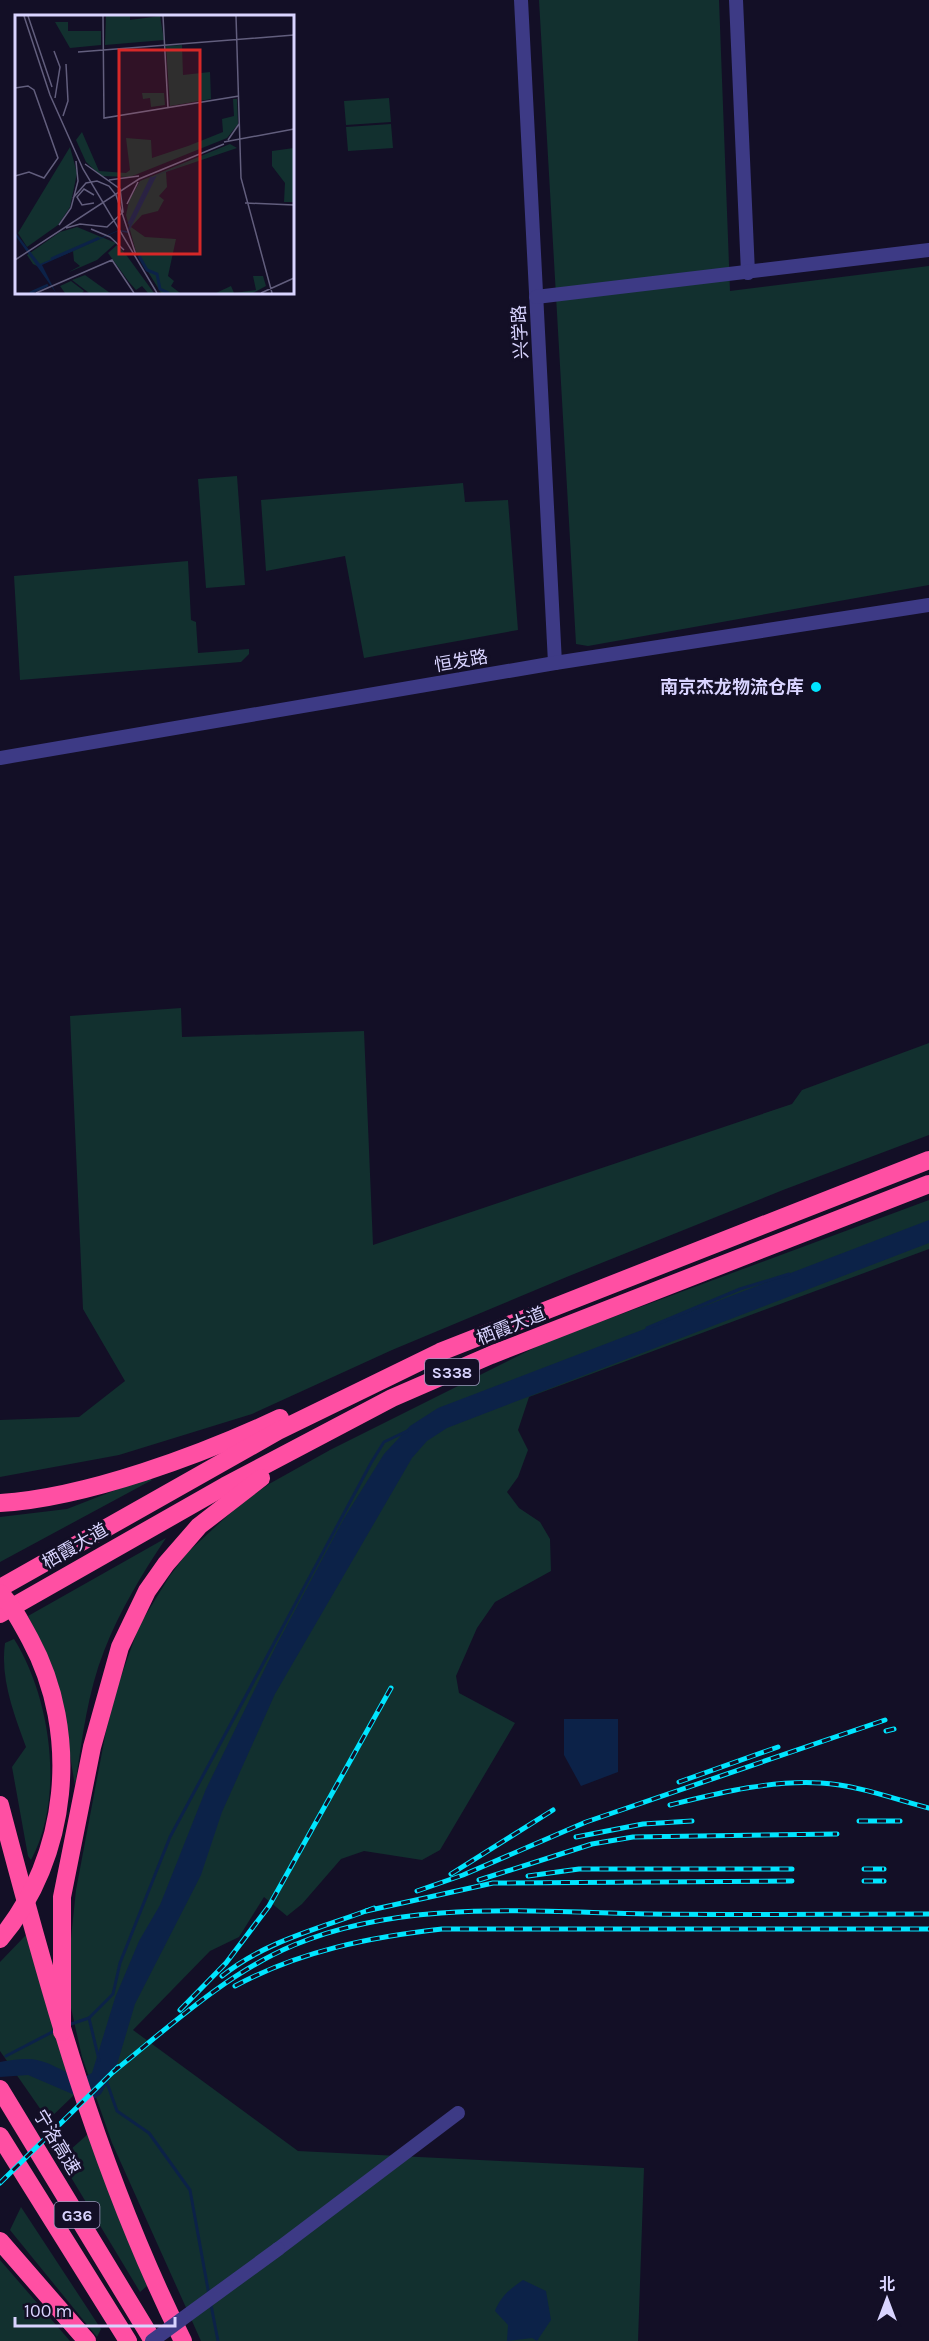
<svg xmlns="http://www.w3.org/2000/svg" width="929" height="2341" font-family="Karla,'Noto Sans SC',sans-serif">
<rect width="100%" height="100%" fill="#130f26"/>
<g fill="#12302f">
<path d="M 539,0 L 719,0 L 730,291 L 929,266 L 929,585 L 588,646 L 576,644 Z"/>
<path d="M 389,98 L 391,122 L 346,125 L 344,101 Z"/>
<path d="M 391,124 L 393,148 L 348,151 L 346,127 Z"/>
<path d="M 237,476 L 245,585 L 206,588 L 198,479 Z"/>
<path d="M 463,483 L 465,502 L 508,500 L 518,630 L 364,658 L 345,556 L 266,571 L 261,500 Z"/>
<path d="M 188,561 L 191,620 L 196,622 L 198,653 L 249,649 L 249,654 L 241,662 L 20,680 L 14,576 Z"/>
<path d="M 181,1008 L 182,1037 L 364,1031 L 373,1245 L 792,1104 L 802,1090 L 929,1043 L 929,1135 L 783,1190 L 569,1276 L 392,1350 L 252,1414 L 119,1455 L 0,1477 L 0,1420 L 79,1417 L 125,1381 L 83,1309 L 70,1016 Z"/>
<path d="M 929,1200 L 929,1249 L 529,1397 L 518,1430 L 528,1450 L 518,1477 L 507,1492 L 519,1508 L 540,1522 L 550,1539 L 551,1571 L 495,1602 L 477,1628 L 456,1676 L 459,1693 L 515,1723 L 440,1850 L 422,1860 L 364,1851 L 341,1859 L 302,1904 L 287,1916 L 264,1897 L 239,1937 L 210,1951 L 133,2030 L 298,2151 L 644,2168 L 638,2341 L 201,2341 L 112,2143 L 82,2057 L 71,2008 L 68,1967 L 76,1890 L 106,1731 L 118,1685 L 139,1626 L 169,1577 L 187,1553 L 239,1505 L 269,1484 L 330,1450 L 546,1342 Z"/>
<path d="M 149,1477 L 152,1480 L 0,1562 L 0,1517 L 67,1509 Z"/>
<path d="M 166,1538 C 142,1574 120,1610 104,1651 C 87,1694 82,1741 75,1786 L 58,1683 L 28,1616 Z"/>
<path d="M 14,1639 C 51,1698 65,1797 31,1860 L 28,1856 L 12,1767 L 26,1747 C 14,1714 0,1679 5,1643 Z"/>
<path d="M 26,1935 L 74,2095 L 48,2120 L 0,2051 L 0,1962 Z"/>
<path d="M 88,2134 L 148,2285 L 140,2292 L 60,2159 Z"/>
<path d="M 21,2207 L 101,2329 L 97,2337 L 10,2230 Z"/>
<path d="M 0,2260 L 70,2341 L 0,2341 Z"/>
</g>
<g fill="#0c2248">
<path d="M 929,1220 L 929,1243 L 447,1428 L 427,1441 L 412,1458 L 275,1694 L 222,1812 L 201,1875 L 135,2004 L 116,2068 L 101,2094 L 93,2100 L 84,2099 L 28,2075 L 0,2077 L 0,2062 C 42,2054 45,2063 81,2079 L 92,2073 L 115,1998 L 139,1941 L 160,1905 L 206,1789 L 276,1646 L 343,1520 L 384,1454 L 410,1426 L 438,1408 Z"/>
<path d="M 564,1719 L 618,1719 L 618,1772 L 581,1786 L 564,1755 Z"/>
<path d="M 523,2280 L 546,2291 L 551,2320 L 537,2341 L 532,2338 L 507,2341 L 508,2325 L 495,2311 C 501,2296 510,2289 523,2280 Z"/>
</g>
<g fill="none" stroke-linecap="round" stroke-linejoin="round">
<g stroke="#0c2248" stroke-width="3">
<path d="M 647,1328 L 740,1289 L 789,1274"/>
<path d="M 89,2018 L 99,2060"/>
<path d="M 71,2024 L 89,2018 L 113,1994 L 120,1963 L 170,1837 L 371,1463 L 384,1442 L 407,1431"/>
<path d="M 6,2056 L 56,2030"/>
<path d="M 106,2080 L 117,2111 L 149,2133 L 190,2190 L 209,2295"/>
<path d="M 211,2305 L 218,2341"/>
</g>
<g stroke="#3d3a85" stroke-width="14">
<path d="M 521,0 L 555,663"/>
<path d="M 736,0 L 748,273"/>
<path d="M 536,297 L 929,250"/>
<path d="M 0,758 L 555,663 L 929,605"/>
<path d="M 278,2249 L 458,2113"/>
</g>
<g stroke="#ff4fa3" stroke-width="18">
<path d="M 0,1503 C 86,1498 203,1454 280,1418"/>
<path d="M 0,1588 L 278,1431 L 440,1352 L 929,1160"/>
<path d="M 0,1614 L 225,1486 L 392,1398 L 491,1355 L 929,1184"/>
<path d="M 0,1805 C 48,1988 98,2171 183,2341"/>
<path d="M 62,2032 L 62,1897 L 92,1747 L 120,1647 L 147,1591 L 166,1564 L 199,1526 L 261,1478"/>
<path d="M 0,2089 L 153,2341"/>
<path d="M 0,2136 L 128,2341"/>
<path d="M 0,2241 L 87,2341"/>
</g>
<defs>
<g id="rail">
<path d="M 886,1731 L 894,1729"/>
<path d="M 679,1782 L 778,1747"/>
<path d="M 670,1805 C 719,1793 769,1780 821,1783 C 857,1785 894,1799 929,1808"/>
<path d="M 859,1821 L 900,1821"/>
<path d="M 576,1837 L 643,1824 L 692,1821"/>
<path d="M 864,1869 L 884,1869"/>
<path d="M 451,1874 L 553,1810"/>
<path d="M 528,1876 L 579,1869 L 792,1869"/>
<path d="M 479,1880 L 592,1844 L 633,1837 L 837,1834"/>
<path d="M 864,1881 L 884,1881"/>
<path d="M 417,1891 L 463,1875 L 586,1822 L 885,1720"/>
<path d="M 366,1911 L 493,1883 L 792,1881"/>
<path d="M 222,1976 C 267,1940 322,1928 374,1908"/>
<path d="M 235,1986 C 300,1951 370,1937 442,1929 L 929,1929"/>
<path d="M 180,2010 L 226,1963 L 269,1906 L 391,1688"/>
<path d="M 113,2072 C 170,2026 227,1973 294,1945 C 405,1899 531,1912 648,1914 C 742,1915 835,1914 929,1914"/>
<path d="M 0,2183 L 118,2067"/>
</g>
</defs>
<use href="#rail" stroke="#00e5ff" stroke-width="5"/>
<use href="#rail" stroke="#130f26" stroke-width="3" stroke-dasharray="9" stroke-linecap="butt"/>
<path stroke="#3d3a85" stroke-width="14" d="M 152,2341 L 278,2249"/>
<path stroke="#ff4fa3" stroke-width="18" d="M 0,1593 C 13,1606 21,1623 30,1639 C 81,1733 69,1857 0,1939"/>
</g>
<circle fill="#00e5ff" stroke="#130f26" stroke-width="2" cx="816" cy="687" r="6"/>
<g text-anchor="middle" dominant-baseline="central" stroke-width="6" stroke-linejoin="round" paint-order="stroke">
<g fill="#130f26" stroke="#9e99be" stroke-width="1.5">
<rect x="425" y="1359" width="54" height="26" rx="4.5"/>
<rect x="54.5" y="2202" width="45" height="26" rx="4.5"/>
</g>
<g font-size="16" font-weight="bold" fill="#d9d4ff">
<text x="452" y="1372">S338</text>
<text x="77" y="2215">G36</text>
</g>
<g font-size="18" fill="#d9d4ff" stroke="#130f26">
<text transform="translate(520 332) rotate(-93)">兴学路</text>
<text transform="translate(461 661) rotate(-10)">恒发路</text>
<text transform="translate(511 1326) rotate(-22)">栖霞大道</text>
<text transform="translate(75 1546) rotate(-30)">栖霞大道</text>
<text transform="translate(57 2142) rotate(59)">宁洛高速</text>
</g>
<g font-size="18" font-weight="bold" fill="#d9d4ff" stroke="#130f26" text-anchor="end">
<text x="804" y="687">南京杰龙物流仓库</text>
</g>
</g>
<g transform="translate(15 15)">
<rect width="279" height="279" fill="#130f26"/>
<path d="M 91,1 L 115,1 L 115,5 L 145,1 L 149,25 L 90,30 ZM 40,7 L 53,7 L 53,16 L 86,16 L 86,30 L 55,33 ZM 167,30 L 168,60 L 195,57 L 196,84 L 155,91 L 151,31 ZM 127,78 L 149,78 L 150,90 L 136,92 L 135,83 L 128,84 ZM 218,84 L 222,84 L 223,109 L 212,123 L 115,162 L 86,161 L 71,147 L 61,125 L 67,117 L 84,156 L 111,158 L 115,155 L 111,123 L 136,125 L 137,143 L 173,131 L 208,117 L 207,104 L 219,101 ZM 215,129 L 222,133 L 151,157 L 152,172 L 144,181 L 149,185 L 143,196 L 127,200 L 116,212 L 130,222 L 161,224 L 153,261 L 159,266 L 156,271 L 165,278 L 146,278 L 121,237 L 111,200 L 114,186 L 125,166 ZM 55,132 L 62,158 L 55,192 L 43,210 L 12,232 L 3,218 ZM 279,133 L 279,187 L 269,187 L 270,168 L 257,151 L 257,136 ZM 62,212 L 101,228 L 82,245 L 52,258 L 65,251 L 59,246 L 58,236 L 22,251 L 18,249 L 12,240 L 45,217 ZM 102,230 L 112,241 L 139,278 L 133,278 L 127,271 L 121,275 L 114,267 L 93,238 ZM 70,260 L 95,278 L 74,278 L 57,265 ZM 238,261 L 248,261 L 251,271 L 238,278 L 201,278 L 216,271 L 219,278 L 241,275 ZM 56,266 L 69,276 L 67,278 L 50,278 L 45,271 Z" fill="#12302f"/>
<path d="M 215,131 L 142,160 L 113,218 L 103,216 L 27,250 L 41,278 L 0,220 L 0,217 L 25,249 L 104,215 L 112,216 L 138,162 Z" fill="#0c2248"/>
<path fill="none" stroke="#0c2248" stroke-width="3" d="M 114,209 L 137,162M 124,241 L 132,255 L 142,259 L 145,274 L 154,278M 36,244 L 84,223M 15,278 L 33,270"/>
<path fill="none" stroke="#625e7d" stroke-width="1.5" d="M 9,1 L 35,80 L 68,154 L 142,278M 13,1 L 37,72M 88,1 L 89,103 L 224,81M 148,1 L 153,93M 221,1 L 226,163 L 257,278M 39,36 L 45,52 L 40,83M 63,37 L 279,20M 0,73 L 13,71 L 19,75 L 43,143 L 29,163 L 14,157 L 0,161M 48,101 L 53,86 L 51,49M 213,125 L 224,109M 209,127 L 279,114M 94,165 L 124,161M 58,183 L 71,168 L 82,166 L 94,171 L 101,180 L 121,240M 79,188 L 67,190 L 62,182 L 69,174 L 79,180M 230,188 L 279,190M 112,189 L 123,167M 44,210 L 56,193 L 63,166 L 61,146M 51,213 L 65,209 L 92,212 L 108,197 L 105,174 L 70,149M 76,214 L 95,222 L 109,235M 0,245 L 124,164 L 209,129M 21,278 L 97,245 L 119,278M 246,278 L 279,263"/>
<path fill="#d62828" fill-opacity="0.15" stroke="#d62828" stroke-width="3" d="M 104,35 L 185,35 L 185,239 L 104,239 Z"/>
<rect width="279" height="279" fill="none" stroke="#d9d4ff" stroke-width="3"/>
</g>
<g transform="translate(887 2299)" stroke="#130f26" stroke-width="4.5" paint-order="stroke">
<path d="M0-4.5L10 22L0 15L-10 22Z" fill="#d9d4ff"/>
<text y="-9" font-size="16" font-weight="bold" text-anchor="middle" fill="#d9d4ff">北</text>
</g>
<path d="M15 2317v9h160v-9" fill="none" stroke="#d9d4ff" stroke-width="3"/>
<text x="24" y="2317" font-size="18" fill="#d9d4ff" stroke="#130f26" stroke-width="4.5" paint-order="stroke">100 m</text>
</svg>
